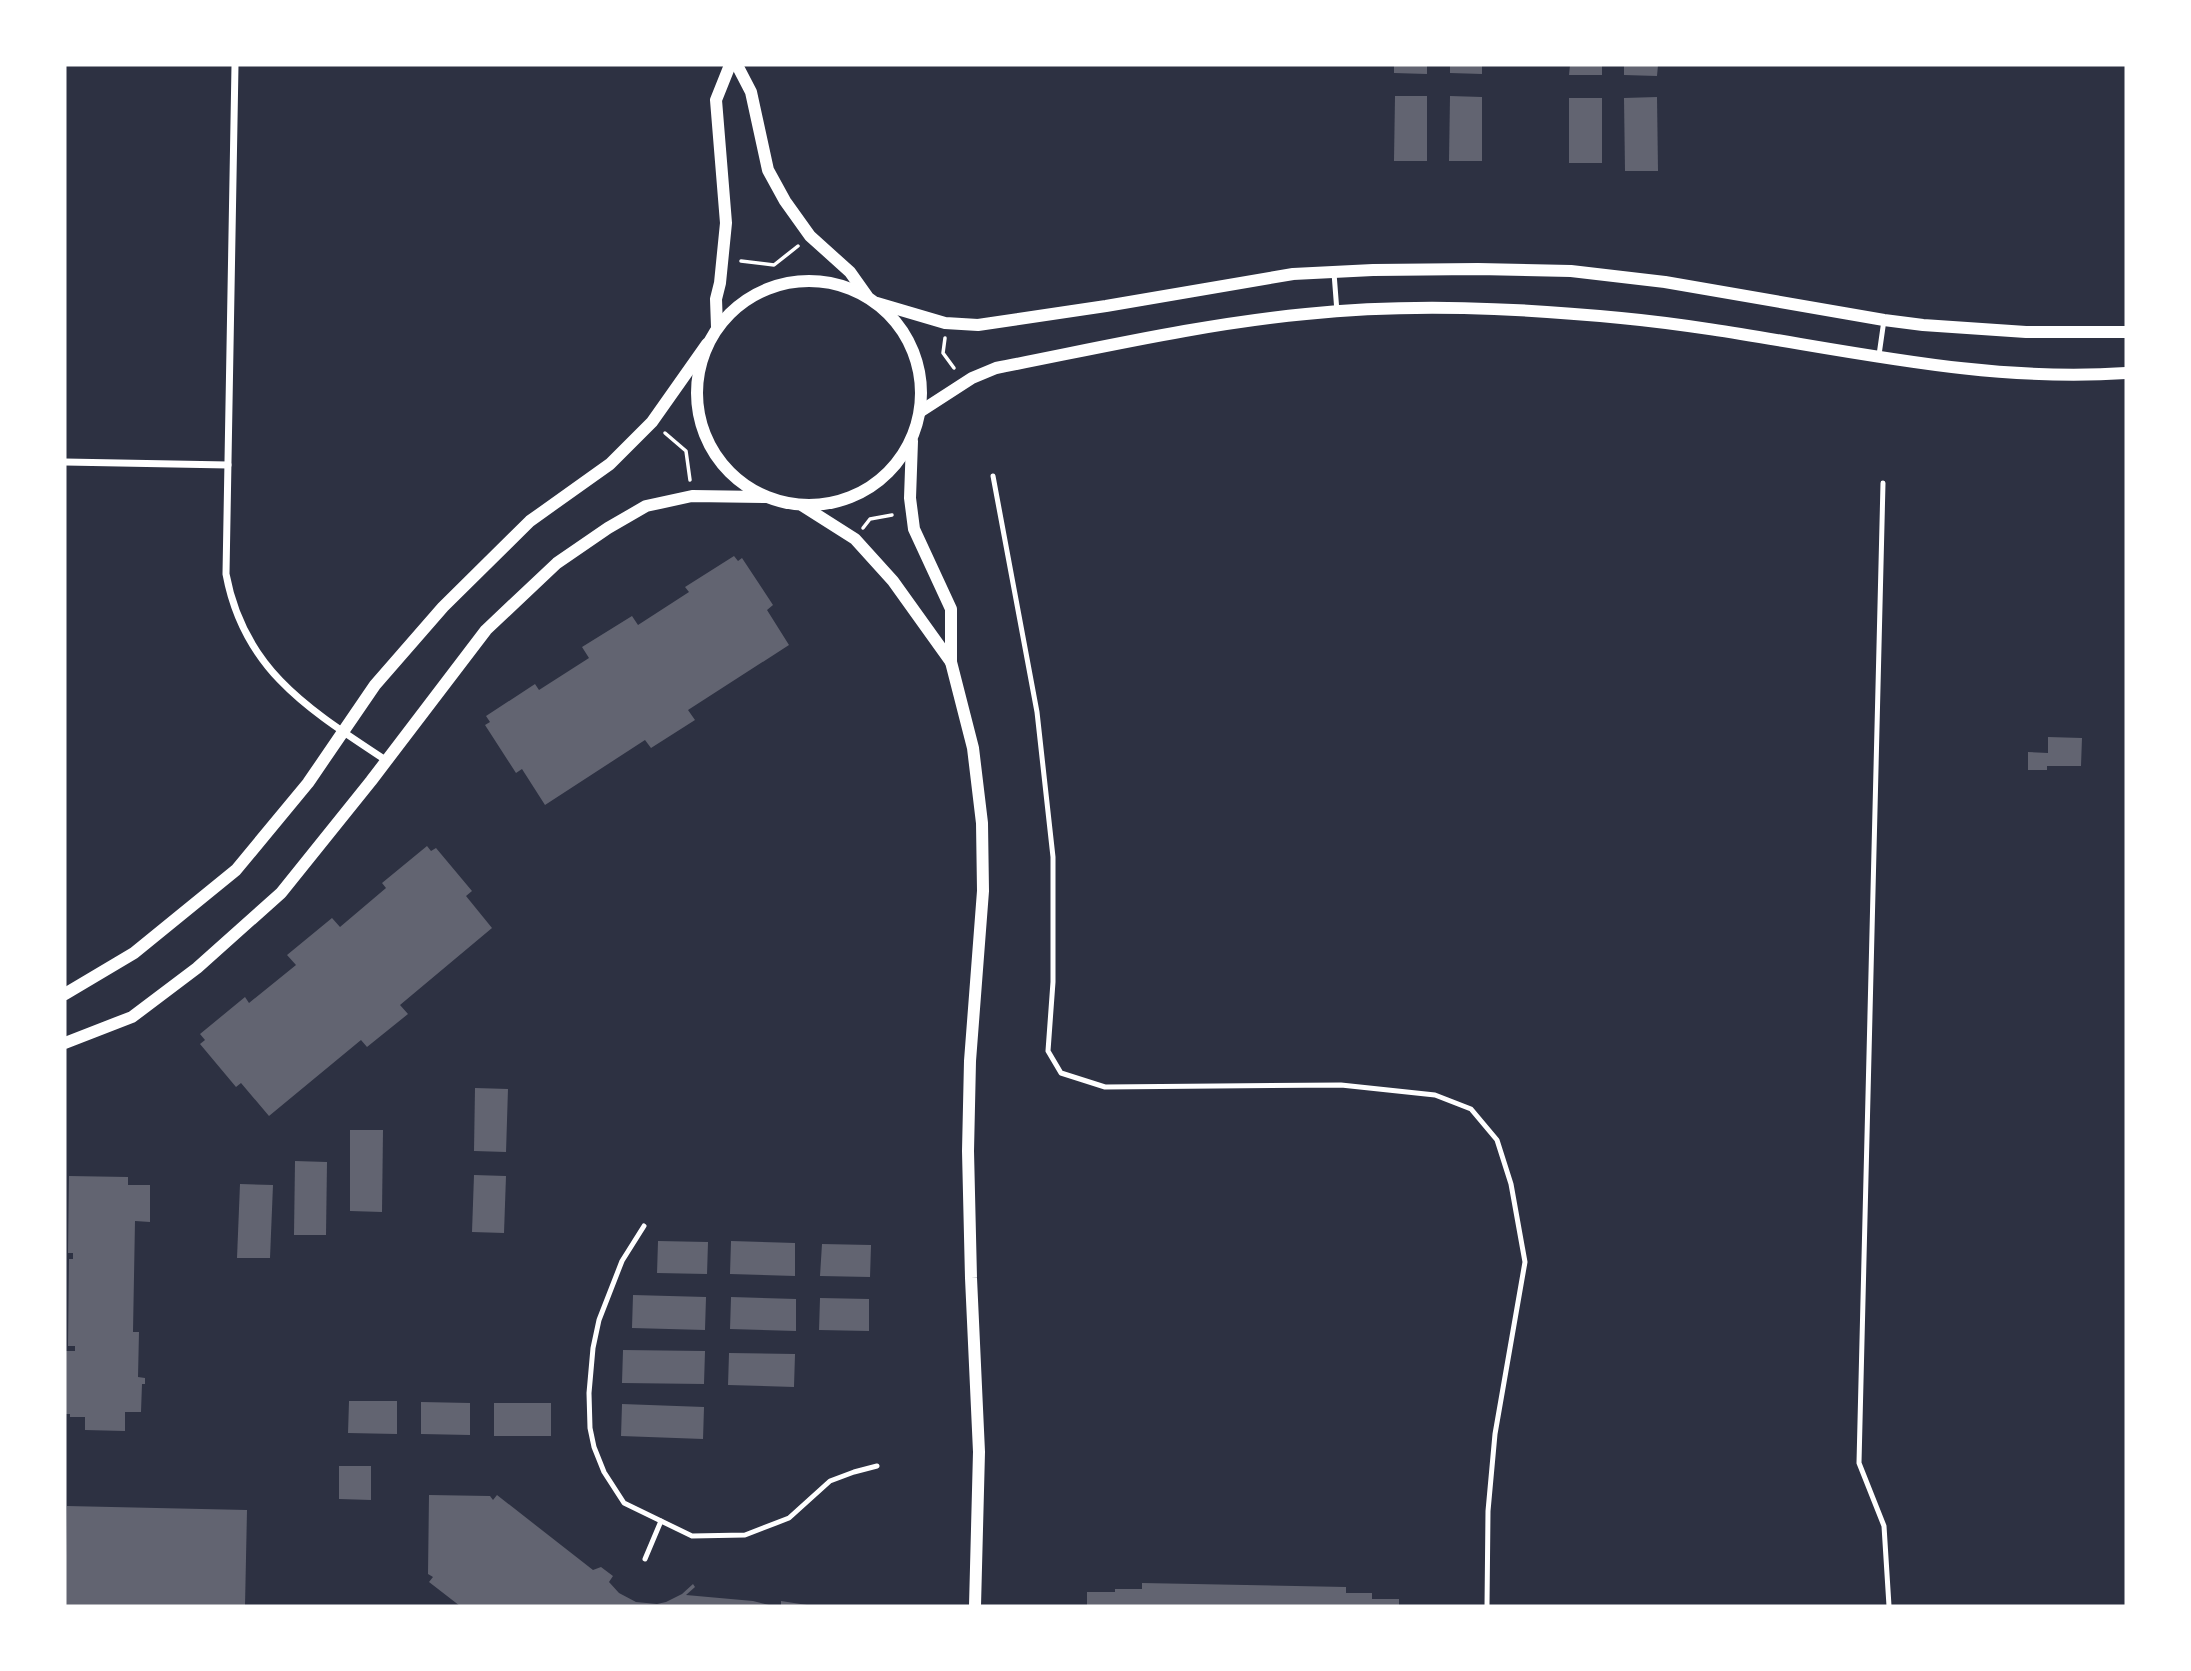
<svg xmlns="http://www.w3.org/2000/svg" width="2191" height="1671" font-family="'Varela Round',sans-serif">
<rect width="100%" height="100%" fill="#2d3142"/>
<g fill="#626471">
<path d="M 1394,65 L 1427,65 L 1427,74 L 1394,73 Z"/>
<path d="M 1450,65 L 1482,65 L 1482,74 L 1450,73 Z"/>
<path d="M 1570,65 L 1602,65 L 1602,75 L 1569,75 Z"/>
<path d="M 1624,65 L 1658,65 L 1657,76 L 1624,75 Z"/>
<path d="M 1395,96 L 1427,96 L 1427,161 L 1394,161 Z"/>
<path d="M 1450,96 L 1482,97 L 1482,161 L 1449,161 Z"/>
<path d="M 1657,97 L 1658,171 L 1625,171 L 1624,98 Z"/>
<rect x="1569" y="98" width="33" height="65"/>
<path d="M 734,556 L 738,561 L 742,558 L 773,605 L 767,610 L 789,645 L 688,710 L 695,720 L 651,748 L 645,740 L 545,805 L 522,769 L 516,773 L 485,725 L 490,722 L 486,716 L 535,684 L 539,690 L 589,658 L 582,647 L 632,616 L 638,625 L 689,592 L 685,587 Z"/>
<path d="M 2048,737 L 2082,738 L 2081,766 L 2047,766 L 2047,770 L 2028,770 L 2028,752 L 2048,753 Z"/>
<path d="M 427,846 L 431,851 L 436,848 L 472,891 L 466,896 L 492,928 L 400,1005 L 408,1014 L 367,1047 L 361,1040 L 269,1116 L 241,1083 L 236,1087 L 200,1044 L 205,1040 L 200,1034 L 245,997 L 249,1003 L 296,965 L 287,955 L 332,918 L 340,927 L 386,888 L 382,883 Z"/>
<path d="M 475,1088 L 508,1089 L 506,1152 L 474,1151 Z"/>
<path d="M 350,1130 L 383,1130 L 382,1212 L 350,1211 Z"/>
<path d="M 295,1161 L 327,1162 L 326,1235 L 294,1235 Z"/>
<path d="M 474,1175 L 506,1176 L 504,1233 L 472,1232 Z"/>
<path d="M 69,1176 L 128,1177 L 128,1185 L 150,1185 L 150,1222 L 135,1221 L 133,1332 L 139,1332 L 138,1377 L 145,1378 L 145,1384 L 142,1384 L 141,1412 L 125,1412 L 125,1431 L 85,1430 L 85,1417 L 70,1417 L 70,1414 L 65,1414 L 66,1351 L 75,1351 L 75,1346 L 68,1346 L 69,1259 L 73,1259 L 73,1253 L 68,1253 Z"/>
<path d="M 240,1184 L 273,1185 L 270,1258 L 237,1258 Z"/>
<path d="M 658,1241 L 708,1242 L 707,1274 L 657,1273 Z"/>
<path d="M 731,1241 L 795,1243 L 795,1276 L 730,1274 Z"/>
<path d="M 822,1244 L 871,1245 L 870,1277 L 820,1276 Z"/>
<path d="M 633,1295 L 706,1297 L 705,1330 L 632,1328 Z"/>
<path d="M 731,1297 L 796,1299 L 796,1331 L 730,1329 Z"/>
<path d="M 820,1298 L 869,1299 L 869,1331 L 819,1330 Z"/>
<path d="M 623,1350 L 705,1351 L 704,1384 L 622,1383 Z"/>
<path d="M 729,1353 L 795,1354 L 794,1387 L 728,1385 Z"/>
<path d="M 349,1401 L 397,1401 L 397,1434 L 348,1433 Z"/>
<path d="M 421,1402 L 470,1403 L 470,1435 L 421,1434 Z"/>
<rect x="494" y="1403" width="57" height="33"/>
<path d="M 622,1404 L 704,1407 L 703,1439 L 621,1436 Z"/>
<path d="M 339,1466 L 371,1466 L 371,1500 L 339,1499 Z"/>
<path d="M 429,1495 L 490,1496 L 493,1500 L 497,1495 L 593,1570 L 601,1567 L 613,1576 L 609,1582 L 619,1593 L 636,1602 L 657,1604 L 666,1602 L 682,1594 L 693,1584 L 695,1587 L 686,1595 L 753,1601 L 773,1606 L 460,1606 L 429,1582 L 433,1577 L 428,1574 Z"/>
<path d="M 67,1506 L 247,1510 L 245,1606 L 65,1606 Z"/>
<path d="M 1142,1583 L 1346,1587 L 1346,1593 L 1372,1593 L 1372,1599 L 1399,1599 L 1399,1606 L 1087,1606 L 1087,1592 L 1115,1592 L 1115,1589 L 1142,1589 Z"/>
<path d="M 781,1601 L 807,1605 L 807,1606 L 781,1606 Z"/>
</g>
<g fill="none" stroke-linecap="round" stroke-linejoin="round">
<g stroke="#fff" stroke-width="3.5">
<path d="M 741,261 L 774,265 L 798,246"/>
<path d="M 945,338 L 943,353 L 954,368"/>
<path d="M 665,433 L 686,451 L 690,480"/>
<path d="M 863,528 L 870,519 L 892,515"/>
</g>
<g stroke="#fff" stroke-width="5">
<path d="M 1334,273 L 1337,312"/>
<path d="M 1879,355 L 1884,320"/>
<path d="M 993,476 L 1037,712 L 1053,857 L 1053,982 L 1048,1051 L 1061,1073 L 1105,1087 L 1341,1085 L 1435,1095 L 1471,1109 L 1497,1140 L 1511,1184 L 1525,1262 L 1495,1434 L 1488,1511 L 1487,1606"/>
<path d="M 1883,483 L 1859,1463 L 1884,1526 L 1889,1606"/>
<path d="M 644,1226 L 622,1261 L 599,1320 L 593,1348 L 589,1393 L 590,1428 L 594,1447 L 604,1472 L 624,1503 L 692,1536 L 745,1535 L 789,1518 L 830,1481 L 854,1472 L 877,1466"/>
<path d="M 645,1559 L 661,1521"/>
</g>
<g stroke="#fff" stroke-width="7">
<path d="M 235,65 L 226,574 C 244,671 310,710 387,761"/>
<path d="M 65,462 L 228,465"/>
</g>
<g stroke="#fff" stroke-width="12">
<path d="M 737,65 L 751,92 L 768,170 L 785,201 L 810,236 L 850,272 L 867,296"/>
<circle cx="809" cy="393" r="112"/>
<path d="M 877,303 L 945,323 L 978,325 L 1106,306 L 1293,274 L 1373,270 L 1478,269 L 1571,271 L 1665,282 L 1884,320 L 1923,325 L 2026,332 L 2126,332"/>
<path d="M 717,327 L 716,299 L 720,283 L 726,223 L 716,100 L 730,65"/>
<path d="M 921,411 L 972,378 L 996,368 C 1099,348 1202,324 1306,314 C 1411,303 1517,308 1621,318 C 1790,334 1955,385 2126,373"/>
<path d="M 912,441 L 910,498 L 914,529 L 951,609 L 951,662 L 973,748 L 982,823 L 983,891 L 970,1061 L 968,1151 L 971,1278 L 979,1452 L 975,1606"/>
<path d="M 803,506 L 855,539 L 893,581 L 951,662"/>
<path d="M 65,994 L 134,953 L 236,870 L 308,783 L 375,685 L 443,607 L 530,521 L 610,464 L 652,422 L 707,344"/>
<path d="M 65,1043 L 132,1017 L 197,968 L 281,893 L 371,781 L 486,630 L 557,563 L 608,528 L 646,506 L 692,496 L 766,497"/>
</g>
</g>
<rect width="2191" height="1671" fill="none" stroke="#ffffff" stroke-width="133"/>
</svg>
